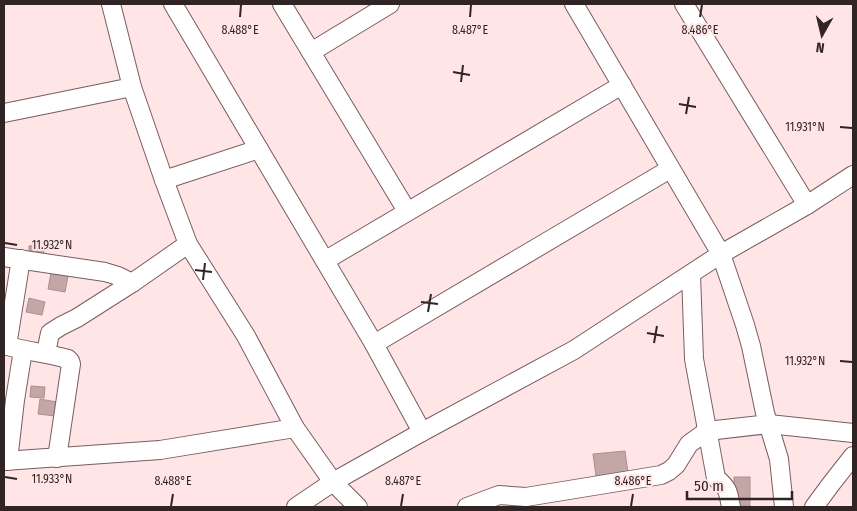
<svg xmlns="http://www.w3.org/2000/svg" width="857" height="511" font-family="'Fira Sans Condensed',sans-serif">
<rect width="100%" height="100%" fill="#ffe5e6"/>
<g fill="#c4a6a7" stroke="#ad8f90">
<path d="M 44,245 L 44,259 L 29,259 L 29,246 Z"/>
<path d="M 51,273 L 68,276 L 65,292 L 48,289 Z"/>
<path d="M 29,298 L 45,302 L 42,315 L 26,312 Z"/>
<path d="M 31,386 L 45,387 L 44,398 L 30,397 Z"/>
<path d="M 40,399 L 57,402 L 55,416 L 38,414 Z"/>
<path d="M 625,451 L 628,473 L 596,476 L 593,454 Z"/>
<rect x="734" y="477" width="16" height="29"/>
</g>
<g fill="none" stroke-linecap="round" stroke-linejoin="round">
<defs>
<g id="minor">
<path d="M 111,4 L 132,87 L 164,180 L 188,244 L 246,336 L 295,428 L 333,482 L 358,507"/>
<path d="M 173,4 L 374,344 L 422,432"/>
<path d="M 282,4 L 407,211"/>
<path d="M 574,4 L 721,254 L 745,325 L 751,346 L 765,413 L 779,459 L 784,507"/>
<path d="M 684,4 L 807,205"/>
<path d="M 311,52 L 390,4"/>
<path d="M 4,113 L 132,87"/>
<path d="M 164,180 L 259,149"/>
<path d="M 4,257 L 105,272 L 118,276 L 132,283"/>
<path d="M 326,260 L 622,85"/>
<path d="M 691,274 L 694,359 L 716,478 C 729,489 728,492 731,507"/>
<path d="M 374,344 L 670,169"/>
<path d="M 4,345 C 25,351 46,353 68,359 L 70,361 L 71,364 L 57,458"/>
<path d="M 7,346 L 21,259"/>
<path d="M 46,353 L 50,333 L 61,326 L 77,318 L 132,283 L 188,244"/>
<path d="M 4,461 L 160,450 L 295,428"/>
<path d="M 8,461 L 15,400 L 23,350"/>
<path d="M 296,507 L 333,482 L 422,432 L 574,350 L 721,254 L 807,205 L 853,175"/>
<path d="M 467,507 L 499,495 L 526,497 L 661,475 L 669,471 L 676,465 L 689,444 L 707,431 L 769,424 L 853,433"/>
<path d="M 814,507 L 831,484 L 853,456"/>
</g>
</defs>
<use href="#minor" stroke="#795d5f" stroke-width="20"/>
<use href="#minor" stroke="#fff" stroke-width="18"/>
</g>
<path fill="none" stroke="#302424" stroke-width="2" d="M 240,17 L 241,5M 470,17 L 471,5M 700,17 L 702,5M 453,72 L 470,75M 461,82 L 463,65M 679,104 L 696,107M 686,114 L 689,97M 840,127 L 852,128M 5,243 L 17,245M 195,270 L 212,272M 203,280 L 205,263M 421,302 L 438,304M 428,312 L 431,294M 647,333 L 664,336M 654,343 L 657,326M 840,361 L 852,362M 5,477 L 17,479M 171,506 L 173,494M 401,506 L 403,494M 631,506 L 633,494"/>
<g font-size="12" text-anchor="middle" fill="#302424" stroke="#ffe5e6" stroke-width="4" stroke-linejoin="round" paint-order="stroke">
<text x="240" y="34">8.488°E</text>
<text x="470" y="34">8.487°E</text>
<text x="700" y="34">8.486°E</text>
<text x="805" y="131">11.931°N</text>
<text x="52" y="249">11.932°N</text>
<text x="805" y="365">11.932°N</text>
<text x="52" y="483">11.933°N</text>
<text x="173" y="485">8.488°E</text>
<text x="403" y="485">8.487°E</text>
<text x="633" y="485">8.486°E</text>
</g>
<rect width="857" height="511" fill="none" stroke="#302424" stroke-width="10"/>
<g transform="translate(822 35) rotate(188)" stroke="#ffe5e6" stroke-width="4" paint-order="stroke">
<path d="M0-4L9 19L0 12L-9 19Z" fill="#302424"/>
<text y="-8" font-size="14" font-weight="bold" text-anchor="middle" fill="#302424">N</text>
</g>
<path d="M687 491v8h105v-8" fill="none" stroke="#302424" stroke-width="2.5"/>
<text x="694" y="491" font-size="15" fill="#302424" stroke="#ffe5e6" stroke-width="4" paint-order="stroke">50 m</text>
</svg>
